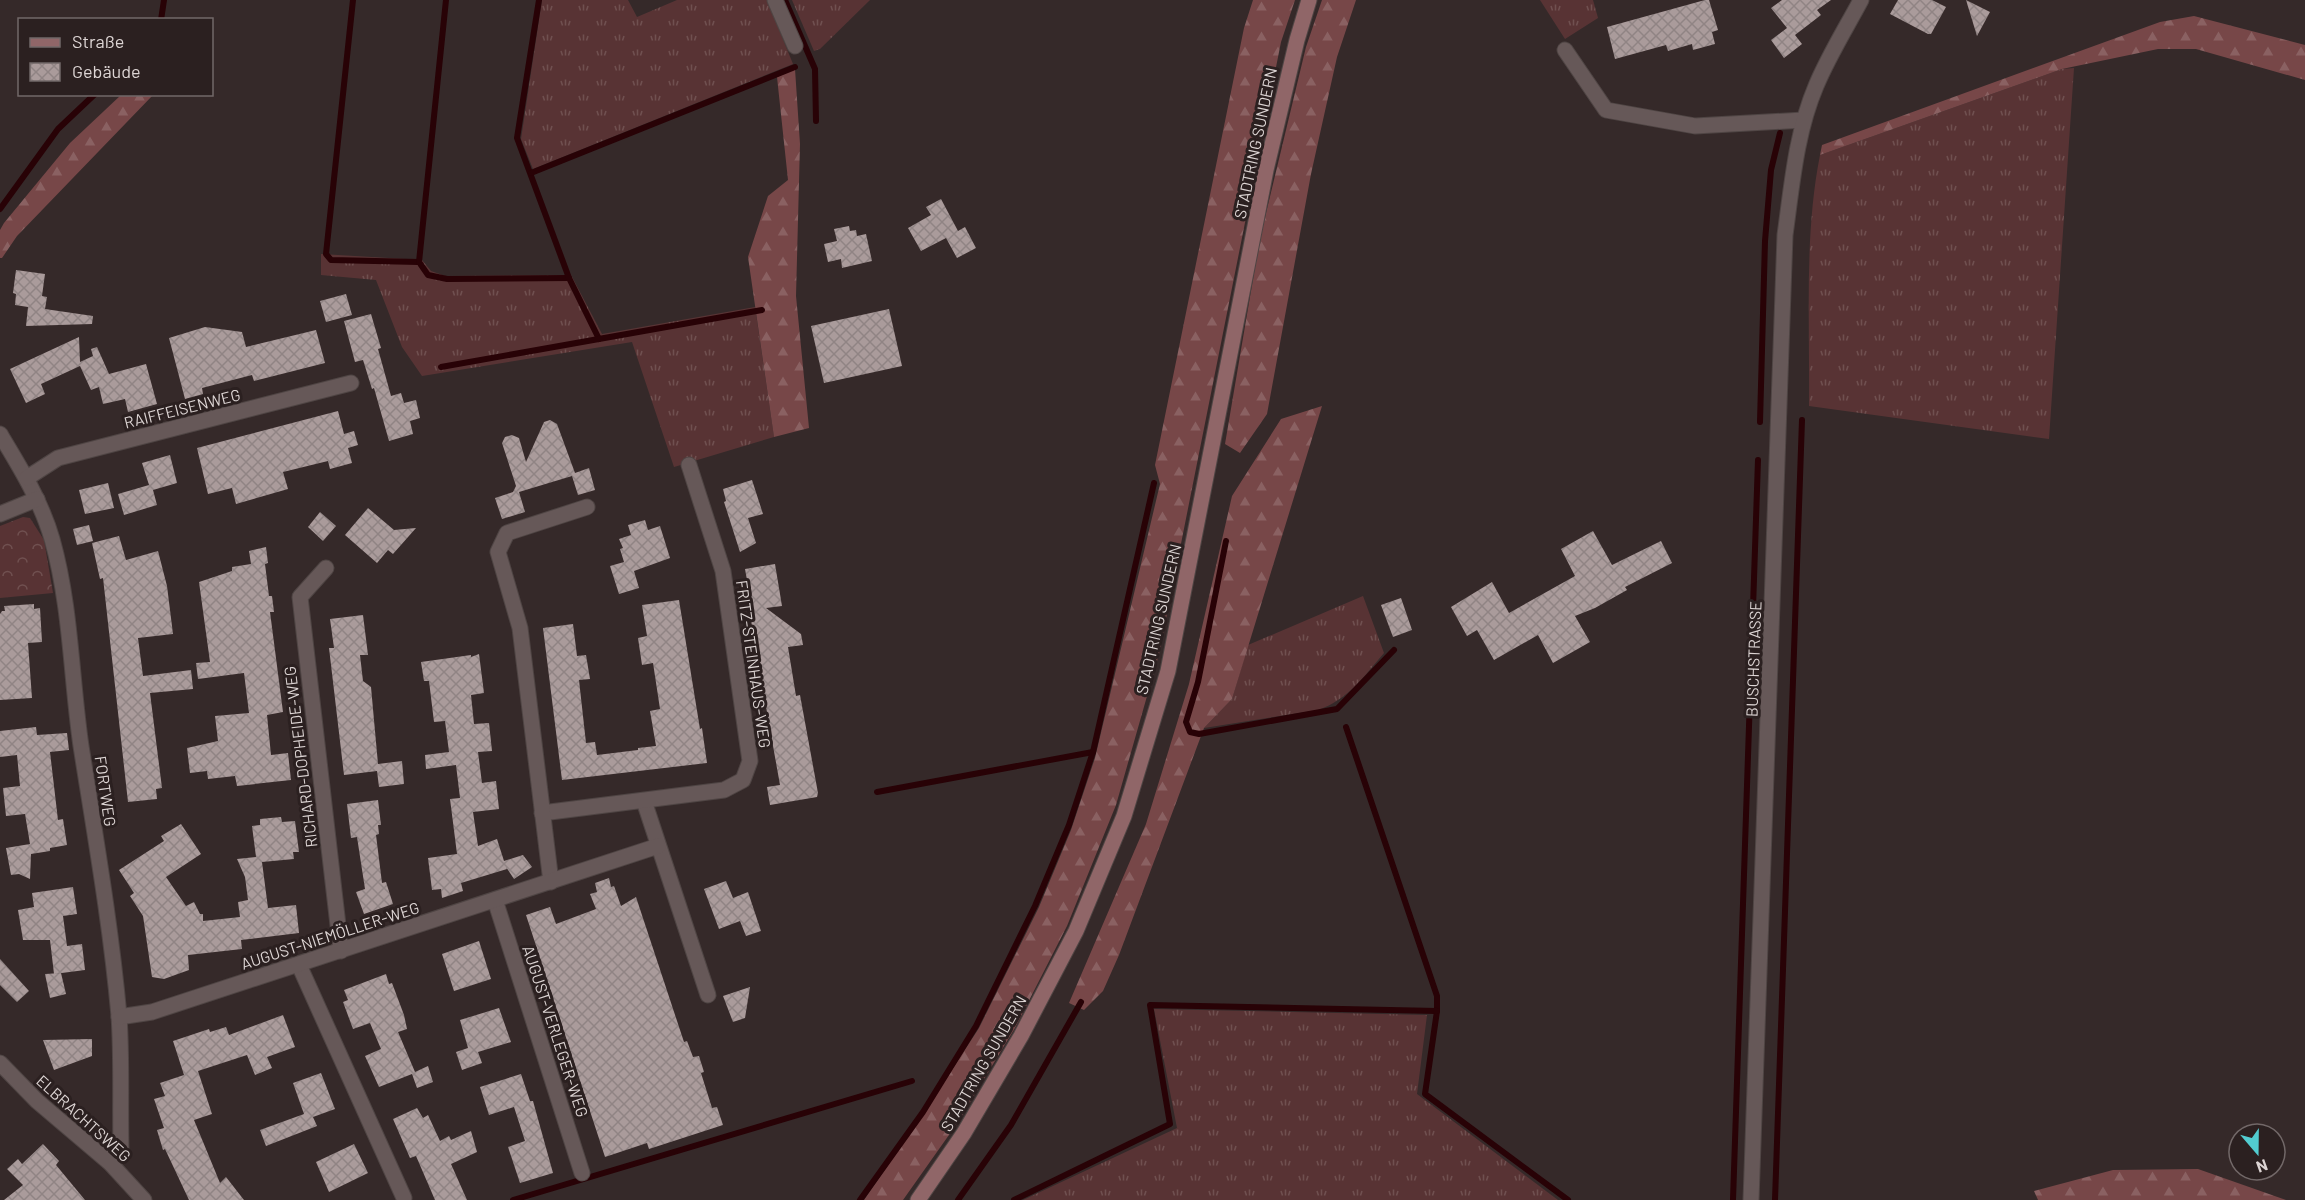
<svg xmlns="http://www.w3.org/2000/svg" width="2305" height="1200" font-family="Barlow,sans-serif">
<defs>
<pattern id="grass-tufts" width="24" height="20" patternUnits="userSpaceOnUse" patternTransform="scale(1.5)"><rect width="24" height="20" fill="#583334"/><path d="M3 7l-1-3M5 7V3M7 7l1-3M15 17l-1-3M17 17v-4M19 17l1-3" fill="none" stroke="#705050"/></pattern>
<pattern id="forest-firs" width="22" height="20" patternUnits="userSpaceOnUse" patternTransform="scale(1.5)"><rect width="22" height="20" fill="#774748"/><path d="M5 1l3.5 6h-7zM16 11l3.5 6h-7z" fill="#8a6162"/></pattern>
<pattern id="park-crowns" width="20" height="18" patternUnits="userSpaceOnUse" patternTransform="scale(1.5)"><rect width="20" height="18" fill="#583334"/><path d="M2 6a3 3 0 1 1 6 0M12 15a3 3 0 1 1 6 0" fill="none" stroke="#705050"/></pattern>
<pattern id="building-cross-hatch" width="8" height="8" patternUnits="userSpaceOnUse" patternTransform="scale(1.5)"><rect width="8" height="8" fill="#aa9b9b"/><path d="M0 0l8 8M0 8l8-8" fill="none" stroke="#908484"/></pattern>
</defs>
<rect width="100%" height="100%" fill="#352929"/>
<g fill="url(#grass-tufts)">
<path d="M 542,0 L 628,0 L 637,17 L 677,0 L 767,0 L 793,64 L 533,169 L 521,139 Z"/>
<path d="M 792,0 L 870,0 L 820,49 L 814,51 Z"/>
<path d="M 1540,0 L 1593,0 L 1598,18 L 1565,39 Z"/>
<path d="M 2074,68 L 2049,439 L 1809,406 C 1810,323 1804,236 1820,155 L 2062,69 Z"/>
<path d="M 321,254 L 422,260 L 431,271 L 445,276 L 571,275 L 602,334 L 755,307 L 774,437 L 674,467 L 632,342 L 422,376 L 402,347 L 376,280 L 321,275 Z"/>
<path d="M 1363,596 L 1384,653 C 1363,677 1349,699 1318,710 L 1204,728 L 1232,699 L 1248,645 Z"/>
<path d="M 1154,1009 L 1427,1015 L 1417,1094 L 1558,1200 L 1023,1200 L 1177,1128 Z"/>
</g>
<g fill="url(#forest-firs)">
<path d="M 1253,0 L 1295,0 L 1281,42 L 1159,654 L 1116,805 L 1067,926 L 1015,1028 L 956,1125 L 903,1200 L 864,1200 L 924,1113 L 979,1028 L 1039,907 L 1071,830 L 1095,758 L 1160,484 L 1155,465 L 1244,28 Z"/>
<path d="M 1322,0 L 1356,0 L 1337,57 L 1311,174 L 1267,414 L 1240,453 L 1225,444 L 1260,238 L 1306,47 Z"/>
<path d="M 2194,16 L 2305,45 L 2305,80 L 2196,49 L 2158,49 L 2062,69 L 1820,155 L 1822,145 L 2160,22 Z"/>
<path d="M 795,69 L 800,144 L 796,296 L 809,428 L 774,437 L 748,257 L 768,196 L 788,180 L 777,77 Z"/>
<path d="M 121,95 L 153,95 L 17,236 L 2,258 L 0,258 L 0,230 L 4,223 L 70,143 Z"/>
<path d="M 1322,406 L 1232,699 L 1204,728 L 1119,955 L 1103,991 L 1084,1010 L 1069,1003 L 1146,824 L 1189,684 L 1232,496 L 1281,419 Z"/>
<path d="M 2198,1169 L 2286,1200 L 2038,1200 L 2034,1191 L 2113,1170 Z"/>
</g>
<path fill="url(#park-crowns)" d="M 23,517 L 30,518 L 44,540 L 53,593 L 0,598 L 0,526 Z"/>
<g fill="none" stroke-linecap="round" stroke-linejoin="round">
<g stroke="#280206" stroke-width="6">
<path d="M 353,0 L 326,254 L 331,260 L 419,262"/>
<path d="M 446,0 L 419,262 L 428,275 L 447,279 L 569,278"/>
<path d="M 539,0 L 517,138 L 569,278 L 599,339"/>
<path d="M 785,0 L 815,69 L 816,121"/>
<path d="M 161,20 L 164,0"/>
<path d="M 531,173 L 795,67"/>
<path d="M 0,209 L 58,129 L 95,94"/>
<path d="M 441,367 L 762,310"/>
<path d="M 1760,422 L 1765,241 L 1771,170 L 1780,133"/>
<path d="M 1226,541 L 1198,682 L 1186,722 L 1190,732 L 1199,734 L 1337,709 L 1394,650"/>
<path d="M 1346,727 L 1437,996 L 1437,1011 L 1425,1094 L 1568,1200"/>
<path d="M 877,792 L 1093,752"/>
<path d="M 513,1200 L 912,1081"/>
<path d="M 860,1200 L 923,1112 L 976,1026 L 1035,906 L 1069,825 L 1093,752 L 1154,483"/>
<path d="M 958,1200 L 1011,1125 L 1081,1002"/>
<path d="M 1014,1200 L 1170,1124 L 1150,1005 L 1437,1011"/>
<path d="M 1733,1200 L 1758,460"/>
<path d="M 1775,1200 L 1802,420"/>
</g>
</g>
<g fill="url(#building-cross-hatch)">
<path d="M 1705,0 L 1709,0 L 1718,30 L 1712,32 L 1715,44 L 1693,50 L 1692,44 L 1668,51 L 1666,45 L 1615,59 L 1607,27 Z"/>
<path d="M 1782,0 L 1831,0 L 1817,10 L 1821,15 L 1795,35 L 1802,44 L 1784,58 L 1771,40 L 1787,28 L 1771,8 Z"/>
<path d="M 1898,0 L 1932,0 L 1946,7 L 1931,34 L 1928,34 L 1890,14 Z"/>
<path d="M 1966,0 L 1990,12 L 1977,36 Z"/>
<path d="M 941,199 L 958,231 L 965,227 L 976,248 L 957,258 L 946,238 L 921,251 L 908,228 L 931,215 L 926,207 Z"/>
<path d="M 849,226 L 850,231 L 856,230 L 857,236 L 866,234 L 872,261 L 842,268 L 841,259 L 828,262 L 824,244 L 837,241 L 834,229 Z"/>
<path d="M 16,270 L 45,274 L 42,296 L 47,297 L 45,309 L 93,316 L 92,324 L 26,326 L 28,307 L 15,305 L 16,294 L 13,293 Z"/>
<path d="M 346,294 L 352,315 L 326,322 L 320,301 Z"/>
<path d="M 889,309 L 902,366 L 824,383 L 811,326 Z"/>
<path d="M 371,314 L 381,348 L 378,349 L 391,396 L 401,393 L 404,403 L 416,400 L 420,418 L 410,421 L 413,434 L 389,441 L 374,388 L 372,389 L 363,360 L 355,362 L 344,321 Z"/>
<path d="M 205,327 L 242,332 L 246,347 L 316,330 L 325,363 L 254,381 L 252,375 L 202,388 L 203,394 L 185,399 L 169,338 Z"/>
<path d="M 79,337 L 80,362 L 93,356 L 91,349 L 97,347 L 109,374 L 146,364 L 157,404 L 128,412 L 125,399 L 103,404 L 99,387 L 91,390 L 80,366 L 41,384 L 45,394 L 26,403 L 10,369 Z"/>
<path d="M 338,411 L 344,434 L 354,431 L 358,445 L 348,448 L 352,463 L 330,469 L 328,461 L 283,472 L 288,489 L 236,504 L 232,488 L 208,494 L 197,448 Z"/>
<path d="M 550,420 L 557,424 L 575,473 L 589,468 L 595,490 L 578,495 L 572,476 L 519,492 L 525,512 L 502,519 L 495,498 L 513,492 L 516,486 L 502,443 L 505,437 L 512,435 L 519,438 L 526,462 L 544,422 Z"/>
<path d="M 170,455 L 177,483 L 153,490 L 157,505 L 124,515 L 118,494 L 149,485 L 142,463 Z"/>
<path d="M 752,480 L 763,514 L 748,518 L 756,543 L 740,552 L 724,502 L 726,501 L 723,489 Z"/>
<path d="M 108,483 L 114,508 L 85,514 L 79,490 Z"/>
<path d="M 368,508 L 394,530 L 416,528 L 393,554 L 388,550 L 377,563 L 345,535 Z"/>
<path d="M 320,512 L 336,526 L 323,541 L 308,527 Z"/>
<path d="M 645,520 L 648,530 L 660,526 L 670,558 L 634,571 L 639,588 L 619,594 L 610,566 L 624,562 L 620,549 L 623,548 L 619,539 L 631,535 L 628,525 Z"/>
<path d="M 89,525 L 93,541 L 77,545 L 73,529 Z"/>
<path d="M 1593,531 L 1612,565 L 1661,541 L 1672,563 L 1625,587 L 1627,590 L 1595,608 L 1575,616 L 1590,642 L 1553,663 L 1538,635 L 1494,660 L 1477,630 L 1467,636 L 1451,607 L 1492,582 L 1509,613 L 1575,576 L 1561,549 Z"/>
<path d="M 119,536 L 126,560 L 158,551 L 167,586 L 173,634 L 138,638 L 143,676 L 191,670 L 193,689 L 150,693 L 162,788 L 156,789 L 157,799 L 128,802 L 103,578 L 100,579 L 92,543 Z"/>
<path d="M 266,547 L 268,563 L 265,564 L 269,596 L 272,596 L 274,612 L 270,612 L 283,712 L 267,715 L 271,755 L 288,753 L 291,780 L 237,786 L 235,776 L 208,779 L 207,771 L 190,773 L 187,748 L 218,741 L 215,716 L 249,713 L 244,673 L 198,679 L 196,663 L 210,662 L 199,582 L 232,571 L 232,567 L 251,564 L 249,551 Z"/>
<path d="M 775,564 L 782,606 L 766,608 L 801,634 L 803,645 L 788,647 L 796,696 L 800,695 L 818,793 L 817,797 L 770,805 L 767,787 L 780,785 L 756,651 L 751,620 L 754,619 L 745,569 Z"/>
<path d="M 1401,598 L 1412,630 L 1393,637 L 1381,605 Z"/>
<path d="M 679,600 L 700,729 L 702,728 L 707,763 L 562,780 L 543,628 L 573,624 L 577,656 L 586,655 L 590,679 L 579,680 L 586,743 L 595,742 L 597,755 L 638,750 L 638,748 L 656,746 L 650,711 L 660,709 L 653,663 L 642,665 L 638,638 L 647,636 L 642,605 Z"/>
<path d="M 34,604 L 34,609 L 40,608 L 42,642 L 28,643 L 32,698 L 0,700 L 0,614 L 2,611 L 5,611 L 4,606 Z"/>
<path d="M 363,615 L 368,655 L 360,655 L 363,681 L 371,687 L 378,764 L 402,761 L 404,784 L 379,787 L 377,771 L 344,775 L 329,648 L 334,648 L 330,619 Z"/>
<path d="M 479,654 L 484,693 L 471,695 L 474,724 L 489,723 L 492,751 L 478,752 L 482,783 L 496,781 L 499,809 L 473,812 L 478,846 L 497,839 L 504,861 L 523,855 L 532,867 L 514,879 L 506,867 L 507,869 L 461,883 L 463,891 L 442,898 L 441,889 L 432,890 L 428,858 L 457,854 L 450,799 L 460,798 L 456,765 L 426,769 L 425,755 L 449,752 L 445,721 L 434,722 L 429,681 L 424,681 L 421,662 L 471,655 L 471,657 Z"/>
<path d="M 36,727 L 37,735 L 67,733 L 69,750 L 50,752 L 58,820 L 63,819 L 67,845 L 50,848 L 50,851 L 31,854 L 30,879 L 19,874 L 11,875 L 6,848 L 30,844 L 25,814 L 6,816 L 3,788 L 20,786 L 17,755 L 0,757 L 0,731 Z"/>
<path d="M 378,800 L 381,825 L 378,825 L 379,834 L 376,835 L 382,883 L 386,882 L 393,904 L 364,914 L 356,892 L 365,889 L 357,837 L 351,838 L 347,804 Z"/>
<path d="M 281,817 L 282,822 L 295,821 L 299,852 L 293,852 L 294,859 L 262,862 L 268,908 L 296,905 L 299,933 L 241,940 L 242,949 L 188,955 L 189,970 L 164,979 L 152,977 L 143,916 L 130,896 L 134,893 L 119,870 L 164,841 L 161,836 L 181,824 L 201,854 L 166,877 L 186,906 L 194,902 L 200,914 L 203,914 L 203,921 L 240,917 L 238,902 L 248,900 L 245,877 L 237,859 L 256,857 L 252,826 L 260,825 L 260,819 Z"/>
<path d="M 609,878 L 611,887 L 614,886 L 621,906 L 636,897 L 684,1042 L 687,1041 L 693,1057 L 699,1056 L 704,1072 L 701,1073 L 712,1108 L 717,1107 L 723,1125 L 649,1149 L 647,1143 L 605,1157 L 526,915 L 550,907 L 556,924 L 596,909 L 590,894 L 597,892 L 595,883 Z"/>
<path d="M 726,881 L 733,898 L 748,892 L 761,931 L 746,936 L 740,921 L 719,929 L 704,889 Z"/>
<path d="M 73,887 L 77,914 L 63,916 L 67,946 L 82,944 L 85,970 L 54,974 L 50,940 L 23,940 L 18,910 L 34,907 L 32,893 Z"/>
<path d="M 479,941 L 491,979 L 454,991 L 442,954 Z"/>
<path d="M 0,959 L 29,991 L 17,1002 L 0,985 Z"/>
<path d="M 61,973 L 66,994 L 50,998 L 45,974 Z"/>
<path d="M 386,974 L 389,984 L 392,983 L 404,1015 L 407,1029 L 398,1032 L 415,1072 L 428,1066 L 433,1082 L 417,1088 L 412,1074 L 379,1087 L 365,1056 L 381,1049 L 370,1023 L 353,1029 L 343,1002 L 348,1000 L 344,990 Z"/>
<path d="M 750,987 L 745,1018 L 733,1022 L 723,996 Z"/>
<path d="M 499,1008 L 511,1042 L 478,1052 L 482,1063 L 462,1070 L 456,1052 L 468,1048 L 460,1020 Z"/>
<path d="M 283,1015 L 295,1047 L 267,1057 L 272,1068 L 255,1075 L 247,1055 L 198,1071 L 212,1114 L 194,1120 L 220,1183 L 226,1177 L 244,1200 L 189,1200 L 165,1149 L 163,1150 L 157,1130 L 164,1128 L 154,1099 L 165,1096 L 160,1083 L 184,1075 L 173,1041 L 209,1029 L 210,1032 L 226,1027 L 229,1035 Z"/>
<path d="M 92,1039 L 92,1056 L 54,1070 L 43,1040 Z"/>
<path d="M 321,1073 L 335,1109 L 313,1117 L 317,1126 L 266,1146 L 260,1130 L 304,1114 L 293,1083 Z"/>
<path d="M 521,1074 L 530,1101 L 533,1101 L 553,1173 L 520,1183 L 508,1147 L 525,1141 L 514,1107 L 489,1115 L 480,1087 Z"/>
<path d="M 417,1108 L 423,1118 L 428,1115 L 440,1141 L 449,1136 L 451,1140 L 471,1131 L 477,1152 L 451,1164 L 467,1200 L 435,1200 L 416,1156 L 410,1158 L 393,1119 Z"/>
<path d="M 43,1144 L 59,1161 L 56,1165 L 85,1200 L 4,1200 L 23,1185 L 7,1169 L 18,1159 L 22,1164 Z"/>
<path d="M 354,1144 L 368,1173 L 329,1192 L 316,1162 Z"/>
</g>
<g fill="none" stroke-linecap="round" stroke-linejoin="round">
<defs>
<g id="street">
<path d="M 775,0 L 795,46"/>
<path d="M 1565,50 L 1606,110 L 1695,126 L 1804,120"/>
<path d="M 0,434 C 20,467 41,501 52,539 C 71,606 71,677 81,746 C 95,835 111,926 119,1016 C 122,1059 120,1104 121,1148 L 110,1163"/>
<path d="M 27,478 L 58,458 L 351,383"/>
<path d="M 0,514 L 37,499"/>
<path d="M 326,568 L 300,597 L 341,951"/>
<path d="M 644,801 L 708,995"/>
<path d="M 542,813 L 724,790 L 743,780 L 750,761 L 723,571 L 689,465"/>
<path d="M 551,882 L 520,628 L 498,552 L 507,533 L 587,507"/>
<path d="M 495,900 L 582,1173"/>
<path d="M 299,965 L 404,1198"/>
<path d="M 119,1017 L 152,1012 L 658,846"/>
<path d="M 0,1063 L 37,1101 L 110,1163 L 144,1200"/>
<path d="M 1751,1200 L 1785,235 C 1792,185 1796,133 1816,86 C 1828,57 1846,28 1861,0"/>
</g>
<path id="secondary" d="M 918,1200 L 964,1133 L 1021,1036 L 1076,931 L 1124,816 L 1168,671 L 1266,170 L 1297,40 L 1309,0"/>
</defs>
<use href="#street" stroke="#4f4544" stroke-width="17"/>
<use href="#secondary" stroke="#4f4544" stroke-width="17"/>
<use href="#street" stroke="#665858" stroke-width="15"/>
<use href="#secondary" stroke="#906668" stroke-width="15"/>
</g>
<g text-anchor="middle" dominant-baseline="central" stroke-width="6" stroke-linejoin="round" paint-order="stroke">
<g font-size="16" fill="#ddd5d4" stroke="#2b2020">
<text transform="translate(1255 143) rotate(-78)">STADTRING SUNDERN</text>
<text transform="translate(182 408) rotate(-14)">RAIFFEISENWEG</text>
<text transform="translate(1158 619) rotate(-77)">STADTRING SUNDERN</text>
<text transform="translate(1753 659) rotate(-88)">BUSCHSTRASSE</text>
<text transform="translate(754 664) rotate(82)">FRITZ-STEINHAUS-WEG</text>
<text transform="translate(300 757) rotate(-97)">RICHARD-DOPHEIDE-WEG</text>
<text transform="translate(106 791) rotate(82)">FORTWEG</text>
<text transform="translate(330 935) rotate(-18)">AUGUST-NIEMÖLLER-WEG</text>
<text transform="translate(556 1031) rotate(72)">AUGUST-VERLEGER-WEG</text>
<text transform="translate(983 1063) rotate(-60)">STADTRING SUNDERN</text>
<text transform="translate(84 1118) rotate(42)">ELBRACHTSWEG</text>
</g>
</g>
<rect x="18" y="18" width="195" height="78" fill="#2b2020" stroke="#726868" stroke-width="1.5"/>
<rect x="30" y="38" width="30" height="9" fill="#906668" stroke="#726868" stroke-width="1.5"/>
<text x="72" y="48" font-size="18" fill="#ddd5d4">Straße</text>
<rect x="30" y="63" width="30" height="18" fill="url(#building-cross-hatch)" stroke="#726868" stroke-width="1.5"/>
<text x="72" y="78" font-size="18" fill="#ddd5d4">Gebäude</text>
<g transform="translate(2257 1152) rotate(160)"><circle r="28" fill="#2b2020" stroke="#726868" stroke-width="1.5"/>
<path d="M0-4.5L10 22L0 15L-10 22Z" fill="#52ccd0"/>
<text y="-9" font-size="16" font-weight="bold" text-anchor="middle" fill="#ddd5d4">N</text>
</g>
</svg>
